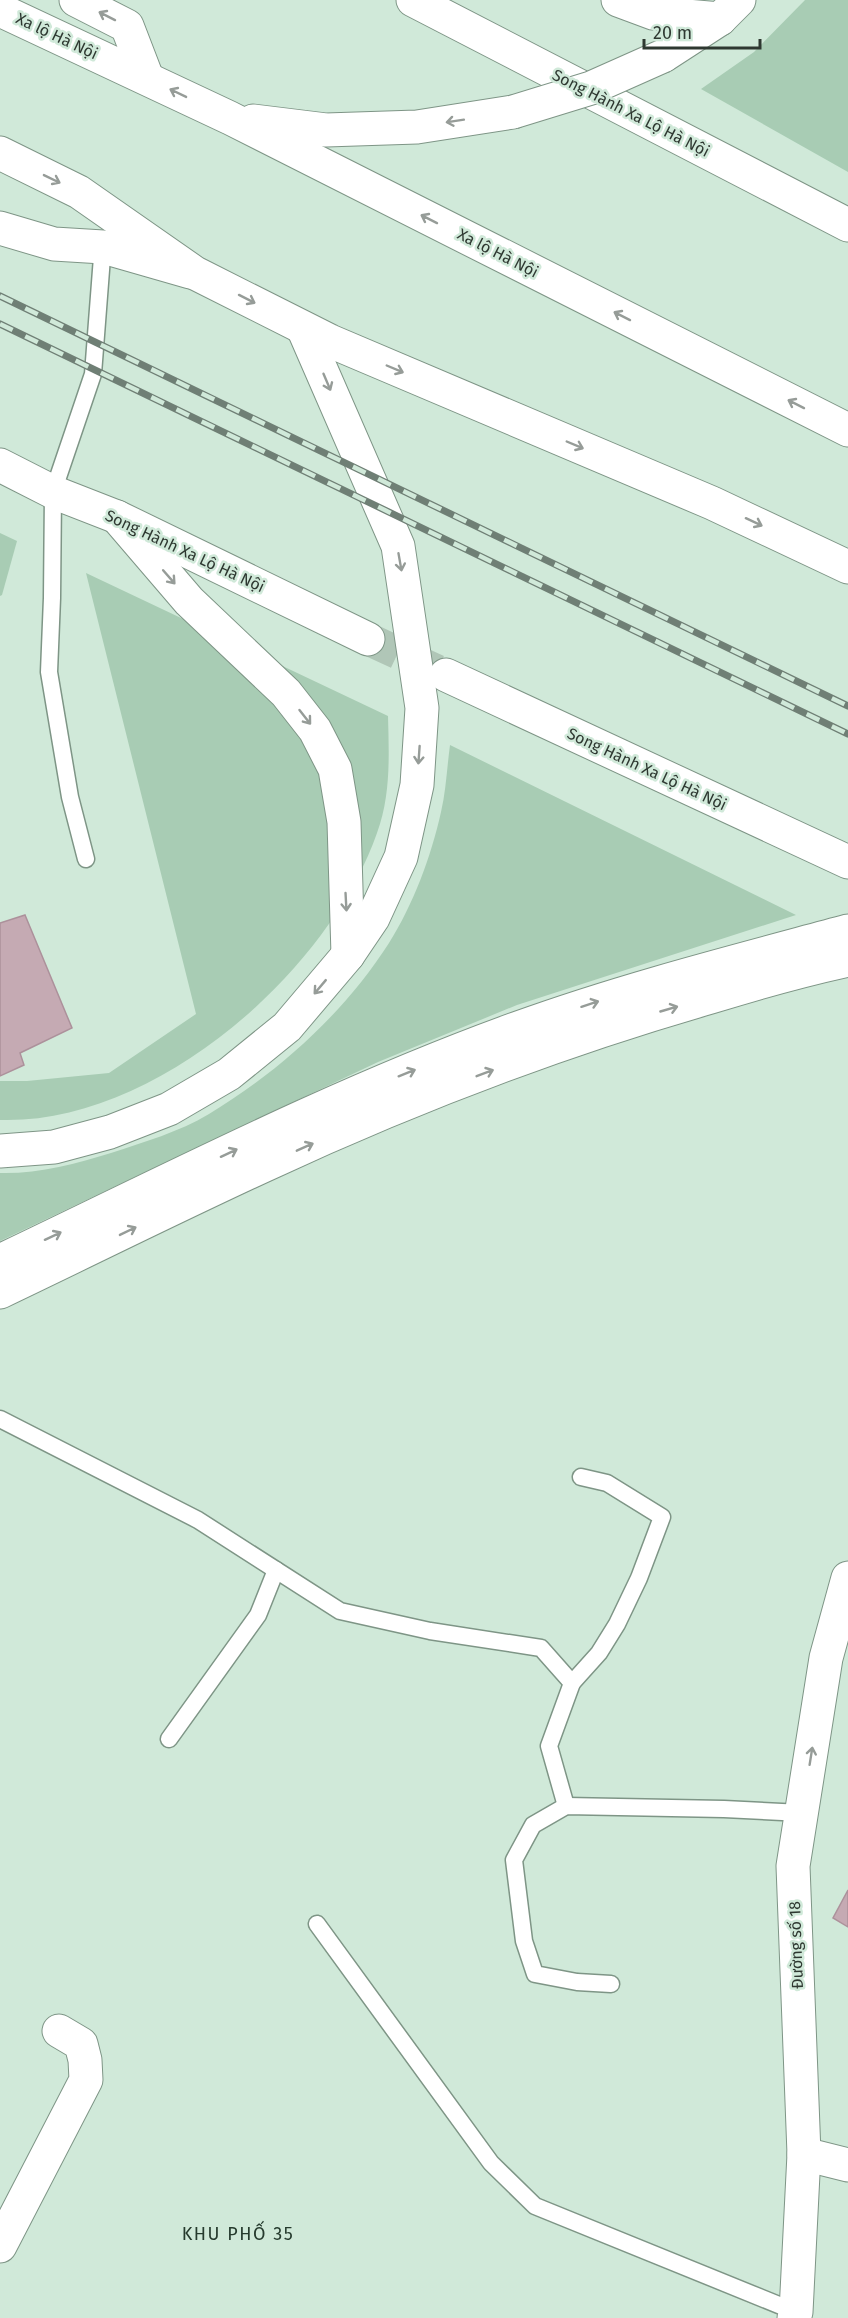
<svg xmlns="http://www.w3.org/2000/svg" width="848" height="2318" font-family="'Fira Sans',sans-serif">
<rect width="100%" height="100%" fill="#d0e9d9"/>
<g fill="#a8ccb4">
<path d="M 805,0 L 848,0 L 848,172 L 701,89 L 754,52 Z"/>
<path d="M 0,533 L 17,541 L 2,595 L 0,596 Z"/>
<path d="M 86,573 L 388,716 C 389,755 391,795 377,833 C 328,973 154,1125 0,1120 L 0,1081 L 27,1081 L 109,1073 L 196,1014 Z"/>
<path d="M 450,745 L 796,915 L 517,1005 L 378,1062 L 0,1241 L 0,1173 C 37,1174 76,1164 111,1153 C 144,1142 179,1132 209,1114 C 279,1072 345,1012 389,943 C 413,905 431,857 441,812 C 446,791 447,767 450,745 Z"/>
</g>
<g fill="#c5aab3" stroke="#ac919b" stroke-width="1.5">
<path d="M 25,915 L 72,1028 L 20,1053 L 24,1065 L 0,1076 L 0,923 Z"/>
<path d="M 848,1890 L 848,1927 L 833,1918 Z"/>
</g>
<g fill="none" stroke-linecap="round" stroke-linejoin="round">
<path stroke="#b0c6b7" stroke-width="33" stroke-dasharray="33 16" stroke-linecap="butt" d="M 368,639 L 437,671"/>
<defs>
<g id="service">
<path d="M 86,859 L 70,797 L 49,672 L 52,598 L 53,492 L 93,374 L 103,244"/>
<path d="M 0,1419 L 198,1520 L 340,1611 L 430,1631 L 541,1648 L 572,1683"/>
<path d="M 169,1739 L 258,1615 L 276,1570"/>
<path d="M 566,1806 L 549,1746 L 572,1683 L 599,1653 L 617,1624 L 639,1578 L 662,1517 L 607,1483 L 581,1477"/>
<path d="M 317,1924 L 491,2163 L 535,2206 L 796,2312"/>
<path d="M 611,1984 L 577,1982 L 535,1974 L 524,1941 L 514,1860 L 533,1825 L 566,1806 L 724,1809 L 802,1813"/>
</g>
<g id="minor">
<path d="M 804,2154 L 848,2165"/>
<path d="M 0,2246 L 86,2080 L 85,2060 L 81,2044 L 59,2031"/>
<path d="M 794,2318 L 796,2312 L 804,2154 L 793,1866 L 826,1658 L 848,1578"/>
</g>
<g id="secondary">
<path d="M 413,0 L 848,225"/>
<path d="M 618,0 L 653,13 L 720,19"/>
<path d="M 0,465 L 53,492 L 117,517 L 368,639"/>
<path d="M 117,517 L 189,601 L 286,693 L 315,730 L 335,769 L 344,822 L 348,955"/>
<path d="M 446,675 L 848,862"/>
</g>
<g id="primary">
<path d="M 76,0 L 127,26 L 147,78"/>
<path d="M 0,228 L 54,244 L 103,247 L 190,272"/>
</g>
<g id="trunk">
<path d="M 0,10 L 230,118 L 848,430"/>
<path d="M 663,56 L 720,19 L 739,0"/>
<path d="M 253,121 L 326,130 L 417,127 L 513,112"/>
<path d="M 0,153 L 79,192 L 195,273 L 330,341 L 712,503 L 848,567"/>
<path d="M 0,1151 L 54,1147 L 110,1132 L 169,1109 L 229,1074 L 287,1027 L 348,955 L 373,918 L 401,857 L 417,785 L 422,708 L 398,546 L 303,328"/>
<path d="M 0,1261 C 170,1180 340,1092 518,1028 C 626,989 737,961 848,931"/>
<path d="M 0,1292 C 88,1250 176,1206 265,1165 C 409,1098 558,1041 711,997 C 756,983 802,970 848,960"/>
</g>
</defs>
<use href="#service" stroke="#7e9586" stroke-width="19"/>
<use href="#minor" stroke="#7e9586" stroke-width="35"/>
<use href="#secondary" stroke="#7e9586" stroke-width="35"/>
<use href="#primary" stroke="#7e9586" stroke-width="35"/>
<use href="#trunk" stroke="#7e9586" stroke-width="35"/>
<use href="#service" stroke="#fff" stroke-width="16"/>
<use href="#minor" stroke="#fff" stroke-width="33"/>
<use href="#secondary" stroke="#fff" stroke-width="33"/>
<use href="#primary" stroke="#fff" stroke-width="33"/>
<use href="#trunk" stroke="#fff" stroke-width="33"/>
<defs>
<g id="rail">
<path d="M 0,296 L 848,706"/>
<path d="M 0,324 L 848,734"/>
</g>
</defs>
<use href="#rail" stroke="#6f7f75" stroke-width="7"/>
<use href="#rail" stroke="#d0e9d9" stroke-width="4.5" stroke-dasharray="14" stroke-linecap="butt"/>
<defs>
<path id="trunk-bridge" d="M 513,112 L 591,88 L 663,56"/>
</defs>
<use href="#trunk-bridge" stroke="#7e9586" stroke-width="35" stroke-linecap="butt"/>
<use href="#trunk-bridge" stroke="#fff" stroke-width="33"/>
</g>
<defs><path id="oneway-shaft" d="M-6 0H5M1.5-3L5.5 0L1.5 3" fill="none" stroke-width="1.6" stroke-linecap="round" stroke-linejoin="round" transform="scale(1.5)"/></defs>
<g stroke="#969c98">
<use href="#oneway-shaft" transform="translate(107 16) rotate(-153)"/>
<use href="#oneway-shaft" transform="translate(178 93) rotate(-154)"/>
<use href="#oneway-shaft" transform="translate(455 121) rotate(171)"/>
<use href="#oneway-shaft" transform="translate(52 179) rotate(26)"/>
<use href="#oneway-shaft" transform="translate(429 219) rotate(-153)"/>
<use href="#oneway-shaft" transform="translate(247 299) rotate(27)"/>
<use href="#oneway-shaft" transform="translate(622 316) rotate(-153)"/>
<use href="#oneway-shaft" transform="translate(395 369) rotate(23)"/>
<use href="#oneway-shaft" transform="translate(327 382) rotate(67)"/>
<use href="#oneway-shaft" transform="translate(796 404) rotate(-153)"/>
<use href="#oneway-shaft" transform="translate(575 445) rotate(23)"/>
<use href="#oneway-shaft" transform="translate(754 522) rotate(25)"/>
<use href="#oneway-shaft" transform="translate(400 562) rotate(80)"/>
<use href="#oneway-shaft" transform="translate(169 577) rotate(49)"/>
<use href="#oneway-shaft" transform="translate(305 717) rotate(52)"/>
<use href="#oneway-shaft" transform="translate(419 755) rotate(94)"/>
<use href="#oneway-shaft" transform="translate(346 902) rotate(87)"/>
<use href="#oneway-shaft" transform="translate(320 987) rotate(130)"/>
<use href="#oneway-shaft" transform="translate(590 1004) rotate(-18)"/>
<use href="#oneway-shaft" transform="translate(669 1009) rotate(-16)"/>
<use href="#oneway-shaft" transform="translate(407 1073) rotate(-22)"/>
<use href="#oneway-shaft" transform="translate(485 1073) rotate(-21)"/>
<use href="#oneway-shaft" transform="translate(305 1147) rotate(-24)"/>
<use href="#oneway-shaft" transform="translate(229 1153) rotate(-25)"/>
<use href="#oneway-shaft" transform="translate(128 1231) rotate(-26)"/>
<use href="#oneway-shaft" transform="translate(53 1236) rotate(-25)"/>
<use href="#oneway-shaft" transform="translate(811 1756) rotate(-81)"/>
</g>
<g text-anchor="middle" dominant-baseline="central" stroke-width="5" stroke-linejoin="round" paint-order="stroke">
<g font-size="16" fill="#2e3831" stroke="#d0e9d9">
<text transform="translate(57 36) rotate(25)">Xa lộ Hà Nội</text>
<text transform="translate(631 113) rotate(27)">Song Hành Xa Lộ Hà Nội</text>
<text transform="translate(498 253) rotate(27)">Xa lộ Hà Nội</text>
<text transform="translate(185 551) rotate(25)">Song Hành Xa Lộ Hà Nội</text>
<text transform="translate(647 769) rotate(25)">Song Hành Xa Lộ Hà Nội</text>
<text transform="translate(796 1945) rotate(-92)">Đường số 18</text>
</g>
<g font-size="18" letter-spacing="1.5" fill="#263b2e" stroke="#d0e9d9">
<text x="238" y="2234">KHU PHỐ 35</text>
</g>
</g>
<path d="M644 39v9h116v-9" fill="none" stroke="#2e3831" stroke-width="3"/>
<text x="653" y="39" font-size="18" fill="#2e3831" stroke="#d0e9d9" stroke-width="4.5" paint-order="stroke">20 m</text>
</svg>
